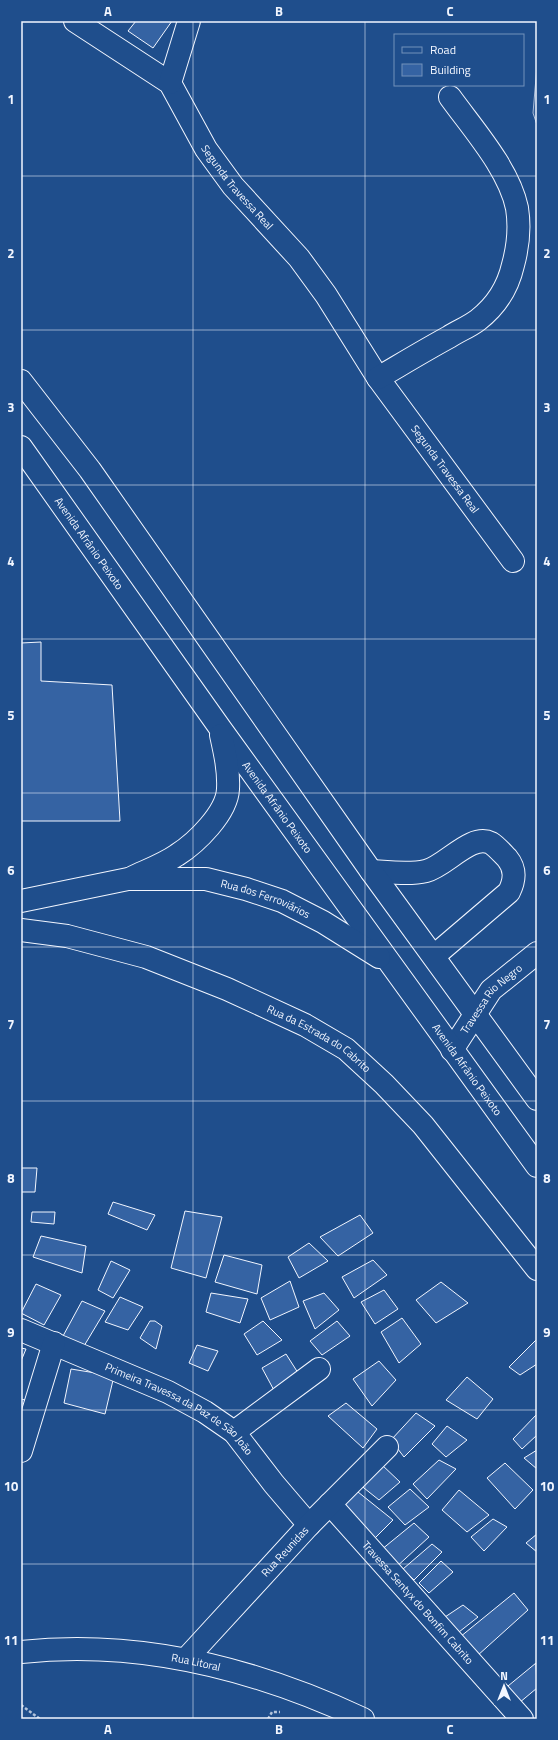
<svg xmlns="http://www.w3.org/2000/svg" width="558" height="1740" font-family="'Titillium Web',sans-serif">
<rect width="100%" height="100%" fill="#1f4e8c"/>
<path fill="#305b95" stroke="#a8bbd7" d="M 537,66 L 537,125 L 533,113 Z"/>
<g fill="#3563a3" stroke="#f2f6ff">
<path d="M 136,21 L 172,21 L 153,48 L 128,31 Z"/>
<path d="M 41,642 L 41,681 L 112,685 L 120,821 L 21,821 L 21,643 Z"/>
<path d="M 21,1168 L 37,1168 L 35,1192 L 21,1192 Z"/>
<path d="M 113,1202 L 155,1215 L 147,1230 L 108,1214 Z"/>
<path d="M 185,1211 L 222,1217 L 206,1278 L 171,1268 Z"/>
<path d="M 32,1212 L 55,1212 L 54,1224 L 31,1222 Z"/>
<path d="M 360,1215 L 373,1233 L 338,1256 L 320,1237 Z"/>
<path d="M 41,1236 L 86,1246 L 82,1273 L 33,1257 Z"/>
<path d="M 309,1243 L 328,1261 L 299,1278 L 288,1257 Z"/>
<path d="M 224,1255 L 262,1265 L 257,1294 L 215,1282 Z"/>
<path d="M 373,1260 L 387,1275 L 354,1298 L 342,1277 Z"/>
<path d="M 111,1261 L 130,1270 L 113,1298 L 98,1290 Z"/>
<path d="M 290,1281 L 299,1307 L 270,1320 L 261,1298 Z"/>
<path d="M 441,1282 L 468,1303 L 436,1323 L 416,1300 Z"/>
<path d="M 36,1284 L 61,1295 L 44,1325 L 21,1313 Z"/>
<path d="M 384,1290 L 398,1309 L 375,1324 L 361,1302 Z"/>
<path d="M 211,1293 L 248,1299 L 240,1323 L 206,1312 Z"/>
<path d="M 324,1293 L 339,1310 L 315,1329 L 303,1301 Z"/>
<path d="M 120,1297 L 143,1307 L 128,1330 L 105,1322 Z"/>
<path d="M 82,1301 L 105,1311 L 84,1346 L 63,1336 Z"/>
<path d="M 402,1318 L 421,1344 L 399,1363 L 381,1332 Z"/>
<path d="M 150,1321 L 155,1321 L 162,1326 L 156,1349 L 140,1338 Z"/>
<path d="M 263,1321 L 282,1340 L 257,1355 L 244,1334 Z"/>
<path d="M 337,1321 L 350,1336 L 322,1355 L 310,1341 Z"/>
<path d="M 537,1339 L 537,1364 L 520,1375 L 509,1367 Z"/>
<path d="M 197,1345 L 218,1351 L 208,1371 L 189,1363 Z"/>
<path d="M 21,1348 L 26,1349 L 21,1361 Z"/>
<path d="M 286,1354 L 300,1376 L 276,1394 L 262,1368 Z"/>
<path d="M 379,1361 L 396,1380 L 372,1406 L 353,1379 Z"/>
<path d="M 71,1369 L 114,1376 L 105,1414 L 64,1403 Z"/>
<path d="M 467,1377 L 493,1399 L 477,1419 L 446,1400 Z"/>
<path d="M 21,1399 L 29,1401 L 21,1417 Z"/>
<path d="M 346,1403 L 377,1429 L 363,1448 L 328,1416 Z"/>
<path d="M 416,1413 L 435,1426 L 404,1457 L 391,1440 Z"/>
<path d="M 537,1414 L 537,1435 L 522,1449 L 513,1439 Z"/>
<path d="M 447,1426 L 467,1440 L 446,1457 L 432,1444 Z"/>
<path d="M 537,1450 L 537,1469 L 524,1458 Z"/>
<path d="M 439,1460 L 456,1469 L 427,1499 L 413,1484 Z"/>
<path d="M 505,1463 L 533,1490 L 515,1509 L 487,1478 Z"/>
<path d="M 381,1464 L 400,1482 L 379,1500 L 359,1484 Z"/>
<path d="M 410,1489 L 429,1507 L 405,1525 L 388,1507 Z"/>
<path d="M 459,1490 L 489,1515 L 467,1532 L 442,1510 Z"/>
<path d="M 358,1492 L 393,1520 L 371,1542 L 343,1506 Z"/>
<path d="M 493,1519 L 507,1527 L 484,1551 L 471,1537 Z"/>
<path d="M 414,1523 L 429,1537 L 394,1569 L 381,1550 Z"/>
<path d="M 537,1534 L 537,1552 L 526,1543 Z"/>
<path d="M 432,1544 L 442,1552 L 414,1580 L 403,1569 Z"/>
<path d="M 441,1561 L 453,1572 L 429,1593 L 419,1583 Z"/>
<path d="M 514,1593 L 528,1610 L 477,1656 L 460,1637 Z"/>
<path d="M 463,1605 L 478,1617 L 459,1632 L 445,1617 Z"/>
<path d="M 536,1663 L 537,1688 L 519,1703 L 508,1686 Z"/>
</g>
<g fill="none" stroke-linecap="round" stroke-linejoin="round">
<defs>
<g id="minor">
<path id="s1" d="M 75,21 L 170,83 L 206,149 L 233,186 L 299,258 L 326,295 L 378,378 L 513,561"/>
<path d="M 170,83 L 189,21"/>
<path d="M 378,378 C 402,364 425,350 449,337 C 458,331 469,327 478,320 C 496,306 508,287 513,265 C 518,247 520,227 517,208 C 509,169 473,129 450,97"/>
<path d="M 371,871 C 389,872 409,875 426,871 C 446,866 471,833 491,843 C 496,846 503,854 507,858 C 516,869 515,880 509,892 L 434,956"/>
<path id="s2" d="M 21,930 L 67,936 L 146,957 L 227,989 L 305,1025 L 346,1049 L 384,1084 L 423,1125 L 537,1269"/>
<path id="s3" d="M 452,1050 L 491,990 L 537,953"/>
<path id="s4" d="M 21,1330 L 168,1392 L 205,1412 L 234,1432 L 274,1484 L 309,1525"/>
<path d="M 234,1432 L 319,1369"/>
<path d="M 21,1451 L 54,1343"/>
<path id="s5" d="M 330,1504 L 522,1719"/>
<path id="s6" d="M 21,1652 C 140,1639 256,1669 363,1719"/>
<path id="s7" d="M 186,1659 L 309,1525 L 387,1447"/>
</g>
<g id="major">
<path d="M 21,381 L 90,470 L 371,871 L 537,1099"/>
<path id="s8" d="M 21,447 L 220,728 L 537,1166"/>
<path d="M 133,877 C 148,870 164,864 177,855 C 196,843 227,813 228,789 C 229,771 225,753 221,735"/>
<path id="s9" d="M 21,901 L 128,879 L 206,879 L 246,889 L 282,901 L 323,922 L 379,957"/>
</g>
</defs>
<use href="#minor" stroke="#f2f6ff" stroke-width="24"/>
<use href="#major" stroke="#f2f6ff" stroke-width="24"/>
<g stroke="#b3c4dc" stroke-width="2.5" stroke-dasharray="3 2" stroke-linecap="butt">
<path d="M 21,1705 L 40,1719"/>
<path d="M 268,1719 L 272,1712 L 280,1712"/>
</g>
<use href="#minor" stroke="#1f4e8c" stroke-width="22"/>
<use href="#major" stroke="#1f4e8c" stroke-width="22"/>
</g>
<path fill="none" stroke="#f2f6ff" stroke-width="1" stroke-opacity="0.55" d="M 193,21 L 193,1719M 365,21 L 365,1719M 21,176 L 537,176M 21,330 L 537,330M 21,485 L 537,485M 21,639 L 537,639M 21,793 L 537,793M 21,947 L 537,947M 21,1101 L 537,1101M 21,1255 L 537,1255M 21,1410 L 537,1410M 21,1564 L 537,1564"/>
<g text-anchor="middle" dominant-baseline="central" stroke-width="3" stroke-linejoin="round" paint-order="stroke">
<g font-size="11" fill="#f2f6ff" stroke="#1f4e8c">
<text stroke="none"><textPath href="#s1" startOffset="238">Segunda Travessa Real</textPath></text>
<text stroke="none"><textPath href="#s1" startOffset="589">Segunda Travessa Real</textPath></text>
<text stroke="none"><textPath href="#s8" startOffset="118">Avenida Afrânio Peixoto</textPath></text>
<text stroke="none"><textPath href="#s8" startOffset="442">Avenida Afrânio Peixoto</textPath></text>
<text stroke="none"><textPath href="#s9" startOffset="250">Rua dos Ferroviários</textPath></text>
<text stroke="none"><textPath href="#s3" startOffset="65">Travessa Rio Negro</textPath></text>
<text stroke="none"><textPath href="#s2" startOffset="320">Rua da Estrada do Cabrito</textPath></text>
<text stroke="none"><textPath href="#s8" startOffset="766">Avenida Afrânio Peixoto</textPath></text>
<text stroke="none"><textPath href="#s4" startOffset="178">Primeira Travessa da Paz de São João</textPath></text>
<text stroke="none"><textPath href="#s7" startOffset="146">Rua Reunidas</textPath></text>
<text stroke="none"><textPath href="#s5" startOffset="132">Travessa Sentyx do Bonfim Cabrito</textPath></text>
<text stroke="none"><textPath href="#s6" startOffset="176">Rua Litoral</textPath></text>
</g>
</g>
<rect width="558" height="1740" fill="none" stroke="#1f4e8c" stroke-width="44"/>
<rect x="394" y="34" width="130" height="52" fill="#1f4e8c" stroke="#7391ba"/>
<rect x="402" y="47" width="20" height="6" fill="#1f4e8c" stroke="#7391ba"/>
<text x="430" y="54" font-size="12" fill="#f2f6ff">Road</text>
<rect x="402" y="64" width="20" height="12" fill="#3563a3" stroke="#7391ba"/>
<text x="430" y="74" font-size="12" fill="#f2f6ff">Building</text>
<g transform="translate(504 1686)" stroke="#1f4e8c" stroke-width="3" paint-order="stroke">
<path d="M0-3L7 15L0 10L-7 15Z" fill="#f2f6ff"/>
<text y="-6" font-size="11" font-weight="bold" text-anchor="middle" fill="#f2f6ff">N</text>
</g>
<rect x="22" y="22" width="514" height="1696" fill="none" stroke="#f2f6ff" stroke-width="1.5"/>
<g font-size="13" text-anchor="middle" font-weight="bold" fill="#f2f6ff">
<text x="108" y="16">A</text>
<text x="279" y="16">B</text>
<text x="450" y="16">C</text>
<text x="11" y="104">1</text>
<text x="547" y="104">1</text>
<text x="11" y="258">2</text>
<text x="547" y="258">2</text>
<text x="11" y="412">3</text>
<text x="547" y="412">3</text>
<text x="11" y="566">4</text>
<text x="547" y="566">4</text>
<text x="11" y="720">5</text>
<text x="547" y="720">5</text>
<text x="11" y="875">6</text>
<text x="547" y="875">6</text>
<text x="11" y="1029">7</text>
<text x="547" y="1029">7</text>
<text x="11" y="1183">8</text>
<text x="547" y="1183">8</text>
<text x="11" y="1337">9</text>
<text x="547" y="1337">9</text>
<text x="11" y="1491">10</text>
<text x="547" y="1491">10</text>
<text x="11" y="1645">11</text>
<text x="547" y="1645">11</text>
<text x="108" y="1734">A</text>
<text x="279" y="1734">B</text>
<text x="450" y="1734">C</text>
</g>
</svg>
